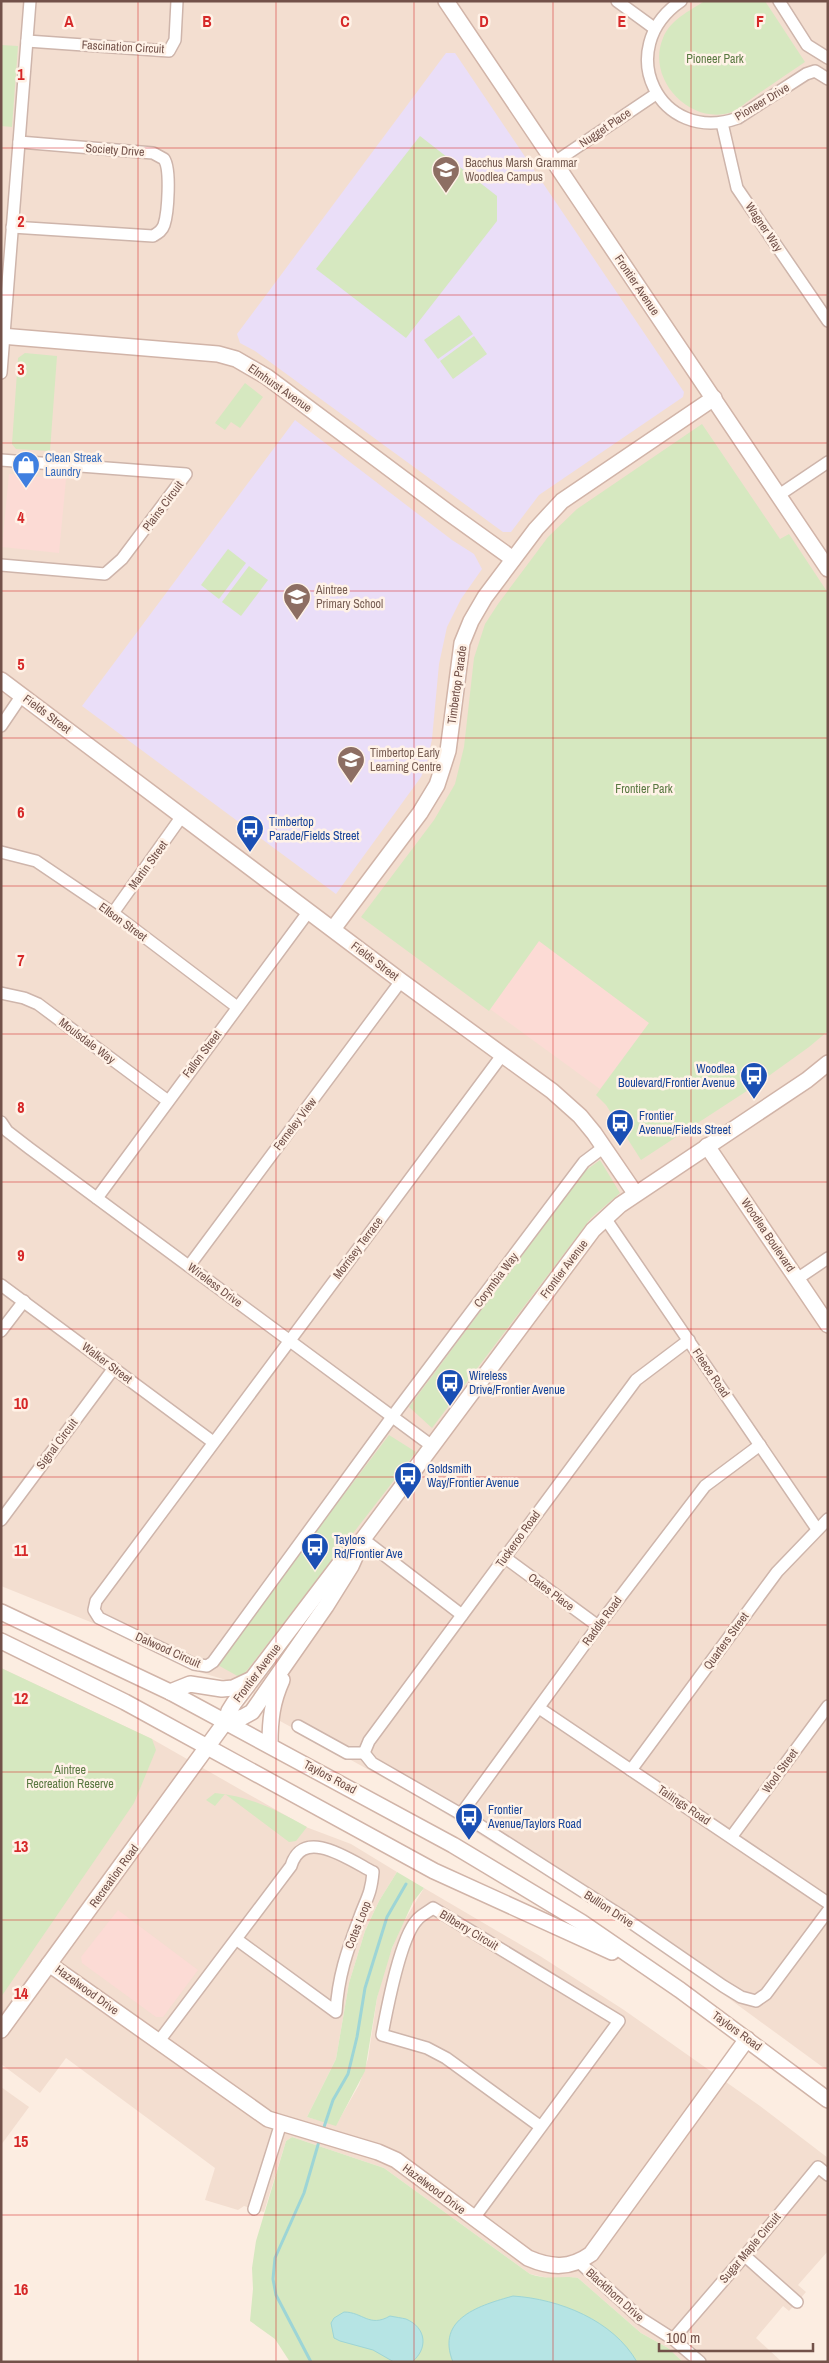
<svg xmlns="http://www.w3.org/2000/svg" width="829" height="2363" font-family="'Archivo Narrow',sans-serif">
<rect width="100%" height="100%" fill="#fcede1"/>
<g fill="#f3ded0">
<path d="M 1,1 L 828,1 L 828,2071 L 701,1978 L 584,1899 L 420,1798 L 280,1721 L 281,1709 L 233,1682 L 192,1670 L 98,1625 L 1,1586 Z"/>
<path d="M 1,1668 L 152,1739 L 306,1827 L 351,1844 L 397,1872 L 379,1901 L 365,1931 L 349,1983 L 336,2059 L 307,2117 L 336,2125 L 359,2085 L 368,2059 L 377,1998 L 385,1966 L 400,1928 L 424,1888 L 540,1956 L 624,2010 L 760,2106 L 828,2158 L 828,2251 L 798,2285 L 806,2292 L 789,2311 L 783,2306 L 756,2338 L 782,2362 L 683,2362 L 668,2348 L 641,2333 L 578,2278 L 570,2277 L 552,2279 L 530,2274 L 384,2168 L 292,2137 L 286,2141 L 264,2212 L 244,2206 L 238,2210 L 205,2200 L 215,2168 L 66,2058 L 40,2093 L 1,2064 Z"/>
<path d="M 1,2087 L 29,2107 L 1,2145 Z"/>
</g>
<g fill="#fcdbd5">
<path d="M 9,474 L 66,479 L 59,553 L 2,547 Z"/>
<path d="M 539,941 L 649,1023 L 600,1089 L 490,1009 Z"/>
<path d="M 118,1910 L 198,1970 L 163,2017 L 156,2017 L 82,1963 L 81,1957 Z"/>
</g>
<g fill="#eadef8">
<path d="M 446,53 L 455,53 L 684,392 L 683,397 L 539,495 L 511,532 L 503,532 L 255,351 L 240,343 L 237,334 Z"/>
<path d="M 295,420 L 452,540 L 474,554 L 482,569 L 461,599 L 447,627 L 439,664 L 432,739 L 427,763 L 421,777 L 336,894 L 82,706 Z"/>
</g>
<g fill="#d6e8c0">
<path d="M 705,1 L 765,1 L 805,62 C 787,74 769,86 751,99 C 745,103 737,111 729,113 C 688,124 646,78 663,38 C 670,20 689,11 705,1 Z"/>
<path d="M 1,45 L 18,46 L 12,127 L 1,126 Z"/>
<path d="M 420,136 L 497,196 L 497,221 L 406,338 L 316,269 Z"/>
<path d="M 459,315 L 473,334 L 438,359 L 424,340 Z"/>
<path d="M 474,336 L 487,354 L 453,379 L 440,361 Z"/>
<path d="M 25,353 L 57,356 L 50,451 L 16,449 L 12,444 L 18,358 Z"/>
<path d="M 245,383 L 263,397 L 240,428 L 231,422 L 225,430 L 215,423 Z"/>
<path d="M 702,424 L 780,539 L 789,534 L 828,593 L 828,1031 L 809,1047 L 756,1085 L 641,1160 L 606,1105 L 596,1095 L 649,1023 L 539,941 L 489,1011 L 361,917 L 434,820 L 455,784 L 464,747 L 474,658 L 485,624 L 498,604 L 548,537 L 577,509 Z"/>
<path d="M 228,549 L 246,563 L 219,599 L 201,585 Z"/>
<path d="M 249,566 L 268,580 L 241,616 L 222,602 Z"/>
<path d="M 600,1160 L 620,1193 L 591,1218 L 432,1428 L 409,1407 L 585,1171 Z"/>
<path d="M 389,1435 L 416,1452 L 241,1678 L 216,1664 Z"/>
<path d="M 1,1668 L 152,1739 L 156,1750 L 134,1803 L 1,1997 Z"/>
<path d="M 215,1793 C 252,1797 274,1809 307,1827 L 296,1841 L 289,1842 L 225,1794 L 215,1806 L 206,1800 Z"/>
<path d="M 397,1872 L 424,1888 L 413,1902 L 392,1948 L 377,1998 L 365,2071 L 336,2126 L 307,2117 L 336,2059 L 349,1983 L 365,1931 L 379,1901 Z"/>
<path d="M 292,2137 L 384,2168 L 530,2274 C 549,2281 561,2275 578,2278 L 641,2333 L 668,2348 L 683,2362 L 290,2362 L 275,2339 L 250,2321 L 253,2289 L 252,2268 L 256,2241 L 286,2141 Z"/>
</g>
<g fill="#b6e4e4" stroke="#9dd5d6">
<path d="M 513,2296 C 559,2299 613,2320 637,2362 L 453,2362 C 435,2318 481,2305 513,2296 Z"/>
<path d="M 344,2312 C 363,2312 369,2328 390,2316 C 395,2317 402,2318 406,2319 C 427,2328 428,2349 412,2362 L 394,2362 L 373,2350 L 340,2341 L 334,2338 L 331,2323 L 334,2318 Z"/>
</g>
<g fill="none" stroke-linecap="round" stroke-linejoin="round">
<g stroke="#9dd5d6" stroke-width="3">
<path d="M 323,2130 L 333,2100 L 348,2074 L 357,2037 L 365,1988 L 387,1917 L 406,1884"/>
<path d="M 311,2362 L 276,2295 L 273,2279 L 275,2258 L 304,2193 L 320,2138"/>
</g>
<defs>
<g id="street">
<path d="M 617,1 L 654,28"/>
<path d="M 681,1 C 612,48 659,146 738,118 L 806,74 L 815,71 L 828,79"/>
<path d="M 779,1 L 807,45 L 828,58"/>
<path d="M 27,41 L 169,51 L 175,40 L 177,1"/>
<path d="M 722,123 L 737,188 L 828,321"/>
<path d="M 555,162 L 656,94"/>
<path d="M 12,227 L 153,236 C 158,233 162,231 164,225 C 168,213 171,169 164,159 L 153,153 L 19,142"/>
<path d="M 1,373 L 30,1"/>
<path d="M 1,460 L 186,474 L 122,559 L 105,574 L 1,565"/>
<path d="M 779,495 L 828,462"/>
<path d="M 1,726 L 22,695"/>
<path d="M 1,852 L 36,861 L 113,913 L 237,1007"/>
<path d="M 113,913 L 182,816"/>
<path d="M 1,993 L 24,998 L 38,1004 L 168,1101"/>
<path d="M 503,1054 L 96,1601 L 94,1610 L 99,1618 L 194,1664 L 207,1666 L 213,1662 L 392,1417 L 584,1162 L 604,1147"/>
<path d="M 1,1122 L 7,1131 L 29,1148 L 432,1446"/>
<path d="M 97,1198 L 309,911"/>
<path d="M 605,1218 L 817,1529"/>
<path d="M 189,1266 L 401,981"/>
<path d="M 797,1279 L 828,1258"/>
<path d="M 1,1285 L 213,1442"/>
<path d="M 1,1331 L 24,1301"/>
<path d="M 1,1520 L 114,1368"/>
<path d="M 363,1539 L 462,1615"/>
<path d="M 504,1557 L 598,1626"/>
<path d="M 539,1708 L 828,1903"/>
<path d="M 298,1726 L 347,1753 L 364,1753"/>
<path d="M 364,1753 L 372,1763 L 473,1821 L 623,1917 L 723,1986 L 741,1997 L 756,2001 L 766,1994 L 828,1911"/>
<path d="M 364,1753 L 369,1741 L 636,1380 L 689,1340"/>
<path d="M 631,1770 L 777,1572 L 828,1519"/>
<path d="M 461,1814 L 598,1626 L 705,1486 L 760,1445"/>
<path d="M 732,1836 L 828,1706"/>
<path d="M 159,2041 L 291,1866 C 303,1826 350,1860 373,1872 C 371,1895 366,1899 359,1919 C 347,1951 338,1977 336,2012 L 236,1939"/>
<path d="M 254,2209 L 281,2123"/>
<path d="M 474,2218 L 619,2021 L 433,1908 C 428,1912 421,1915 417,1920 C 400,1938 387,2009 382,2035 L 427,2048 L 446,2058 L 541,2127"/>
<path d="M 745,2256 L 797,2302"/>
<path d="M 579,2262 L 640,2318 L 673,2339 L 700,2362"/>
<path d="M 673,2339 L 748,2252 L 818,2167 L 828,2175"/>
</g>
<g id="secondary">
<path d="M 446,1 L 828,569"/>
<path d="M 1,336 L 218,354 L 236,359 L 267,377 L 449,513 L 513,559"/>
<path d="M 1,680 L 401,981 L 552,1091 L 580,1116 L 594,1133 L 635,1193"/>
<path d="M 333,929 L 420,813 L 437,785 L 448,751 L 462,643 L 471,621 L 485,597 L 536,529 L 562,501 L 714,398"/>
<path d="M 707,1146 L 828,1325"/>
<path d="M 1,1612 L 170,1692 L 453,1845 L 581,1922 L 680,1990 L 828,2100"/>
<path d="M 1,1641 L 125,1702 L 434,1871 L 612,1952"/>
<path d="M 170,1692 L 190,1684 L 222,1689 L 233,1688 L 250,1680"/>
<path d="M 226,1721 L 243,1717 L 252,1712 L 326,1606 L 351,1566 L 359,1548"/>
<path d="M 270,1744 C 270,1720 272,1702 282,1680"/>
<path d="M 49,1964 L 268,2119 L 378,2152 L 396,2160 L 528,2258 C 551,2268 570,2269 591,2254 L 747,2039"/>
<path d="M 1,2030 L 226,1721 L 229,1711 L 234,1703 L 341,1562 L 363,1539 L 593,1230 L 620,1205 L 807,1080 L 828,1063"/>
</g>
</defs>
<use href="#street" stroke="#ceb5ab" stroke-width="14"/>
<use href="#secondary" stroke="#d1b4a8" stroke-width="18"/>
<use href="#street" stroke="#fff" stroke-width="11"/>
<use href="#secondary" stroke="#fff" stroke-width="15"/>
</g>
<path fill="none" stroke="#d62828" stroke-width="1" stroke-opacity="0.55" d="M 138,1 L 138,2362M 276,1 L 276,2362M 414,1 L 414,2362M 553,1 L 553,2362M 691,1 L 691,2362M 1,148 L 828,148M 1,295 L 828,295M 1,443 L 828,443M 1,591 L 828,591M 1,738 L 828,738M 1,886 L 828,886M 1,1034 L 828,1034M 1,1182 L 828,1182M 1,1329 L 828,1329M 1,1477 L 828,1477M 1,1625 L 828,1625M 1,1772 L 828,1772M 1,1920 L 828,1920M 1,2068 L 828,2068M 1,2215 L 828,2215"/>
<defs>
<symbol id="school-pin" viewBox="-11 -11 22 30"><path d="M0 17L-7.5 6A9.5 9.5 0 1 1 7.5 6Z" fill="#8d6e63" stroke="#fff2e7"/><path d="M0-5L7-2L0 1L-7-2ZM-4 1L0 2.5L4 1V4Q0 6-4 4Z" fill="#fff"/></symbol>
<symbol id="shop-pin" viewBox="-11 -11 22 30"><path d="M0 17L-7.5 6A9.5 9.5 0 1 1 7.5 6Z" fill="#3f7fe0" stroke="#fff2e7"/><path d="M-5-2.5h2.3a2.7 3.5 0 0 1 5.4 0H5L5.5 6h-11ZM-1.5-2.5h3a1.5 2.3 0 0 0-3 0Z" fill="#fff"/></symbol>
<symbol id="bus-pin" viewBox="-11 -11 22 30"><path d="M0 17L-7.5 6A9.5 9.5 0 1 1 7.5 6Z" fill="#1a4fb4" stroke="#fff2e7"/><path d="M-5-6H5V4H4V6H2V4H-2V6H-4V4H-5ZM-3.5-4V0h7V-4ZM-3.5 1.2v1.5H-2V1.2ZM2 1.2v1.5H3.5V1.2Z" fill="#fff"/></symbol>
</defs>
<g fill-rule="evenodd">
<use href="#school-pin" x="430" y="154" width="32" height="43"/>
<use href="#shop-pin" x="10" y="449" width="32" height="43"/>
<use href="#school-pin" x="281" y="581" width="32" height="43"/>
<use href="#school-pin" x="335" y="744" width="32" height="43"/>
<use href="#bus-pin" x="234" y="813" width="32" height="43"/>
<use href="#bus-pin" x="738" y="1060" width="32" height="43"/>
<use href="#bus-pin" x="604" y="1107" width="32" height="43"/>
<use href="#bus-pin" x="434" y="1367" width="32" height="43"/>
<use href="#bus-pin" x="392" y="1460" width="32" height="43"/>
<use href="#bus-pin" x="299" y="1531" width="32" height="43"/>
<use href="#bus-pin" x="453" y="1801" width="32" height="43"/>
</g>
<g text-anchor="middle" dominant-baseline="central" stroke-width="5" stroke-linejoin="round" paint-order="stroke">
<g font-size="12" fill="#725149" stroke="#fff2e7">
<text transform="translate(123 47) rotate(3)">Fascination Circuit</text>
<text transform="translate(762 102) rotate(-31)">Pioneer Drive</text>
<text transform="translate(605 128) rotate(-34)">Nugget Place</text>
<text transform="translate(115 150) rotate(4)">Society Drive</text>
<text transform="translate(764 227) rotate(56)">Wagner Way</text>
<text transform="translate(637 285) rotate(56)">Frontier Avenue</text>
<text transform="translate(280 388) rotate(35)">Elmhurst Avenue</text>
<text transform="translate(163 506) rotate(-53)">Plains Circuit</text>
<text transform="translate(457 685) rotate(-82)">Timbertop Parade</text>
<text transform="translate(47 714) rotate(37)">Fields Street</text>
<text transform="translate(148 865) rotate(-54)">Martin Street</text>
<text transform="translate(123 922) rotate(36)">Ellson Street</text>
<text transform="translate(375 961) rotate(37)">Fields Street</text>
<text transform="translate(87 1041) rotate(37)">Moulsdale Way</text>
<text transform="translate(202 1054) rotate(-53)">Fallon Street</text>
<text transform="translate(295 1124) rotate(-53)">Ferneley View</text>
<text transform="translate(768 1235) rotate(56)">Woodlea Boulevard</text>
<text transform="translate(358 1248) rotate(-53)">Morrisey Terrace</text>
<text transform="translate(564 1269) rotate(-53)">Frontier Avenue</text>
<text transform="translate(496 1280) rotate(-53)">Corymbia Way</text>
<text transform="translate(215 1285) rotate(37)">Wireless Drive</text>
<text transform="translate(107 1363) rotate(37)">Walker Street</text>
<text transform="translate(711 1373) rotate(56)">Fleece Road</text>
<text transform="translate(57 1444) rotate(-53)">Signal Circuit</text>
<text transform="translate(518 1539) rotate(-54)">Tuckeroo Road</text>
<text transform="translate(551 1592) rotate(37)">Oates Place</text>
<text transform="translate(602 1621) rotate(-54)">Raddle Road</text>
<text transform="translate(726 1641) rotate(-54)">Quarters Street</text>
<text transform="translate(168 1650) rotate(24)">Dalwood Circuit</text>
<text transform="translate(257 1673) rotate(-53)">Frontier Avenue</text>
<text transform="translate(780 1771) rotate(-54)">Wool Street</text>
<text transform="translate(330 1777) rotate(28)">Taylors Road</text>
<text transform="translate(684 1805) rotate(34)">Tailings Road</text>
<text transform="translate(114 1876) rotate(-54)">Recreation Road</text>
<text transform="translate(609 1909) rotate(33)">Bullion Drive</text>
<text transform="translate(358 1925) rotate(-68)">Cotes Loop</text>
<text transform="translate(469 1930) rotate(31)">Bilberry Circuit</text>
<text transform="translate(87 1990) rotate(36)">Hazelwood Drive</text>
<text transform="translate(737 2031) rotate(36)">Taylors Road</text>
<text transform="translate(434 2189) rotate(37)">Hazelwood Drive</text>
<text transform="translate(750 2248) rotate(-50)">Sugar Maple Circuit</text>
<text transform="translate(615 2295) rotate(42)">Blackthorn Drive</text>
</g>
<g font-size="12" fill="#597841" stroke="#fff2e7">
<text x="715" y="59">Pioneer Park</text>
<text x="644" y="789">Frontier Park</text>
<text x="70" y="1770">Aintree<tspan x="70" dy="14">Recreation Reserve</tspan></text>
</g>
<g font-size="12" fill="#785e54" stroke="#fff2e7" text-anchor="start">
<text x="465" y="163">Bacchus Marsh Grammar<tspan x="465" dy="14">Woodlea Campus</tspan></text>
<text x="316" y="590">Aintree<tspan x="316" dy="14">Primary School</tspan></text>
<text x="370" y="753">Timbertop Early<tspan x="370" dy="14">Learning Centre</tspan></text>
</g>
<g font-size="12" fill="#366cbe" stroke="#fff2e7" text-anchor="start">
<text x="45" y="458">Clean Streak<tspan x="45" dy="14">Laundry</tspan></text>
</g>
<g font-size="12" fill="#164399" stroke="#fff2e7" text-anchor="start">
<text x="269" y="822">Timbertop<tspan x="269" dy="14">Parade/Fields Street</tspan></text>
<text x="735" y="1069" text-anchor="end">Woodlea<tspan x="735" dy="14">Boulevard/Frontier Avenue</tspan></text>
<text x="639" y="1116">Frontier<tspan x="639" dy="14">Avenue/Fields Street</tspan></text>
<text x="469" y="1376">Wireless<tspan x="469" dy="14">Drive/Frontier Avenue</tspan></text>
<text x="427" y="1469">Goldsmith<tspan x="427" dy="14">Way/Frontier Avenue</tspan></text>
<text x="334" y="1540">Taylors<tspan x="334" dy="14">Rd/Frontier Ave</tspan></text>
<text x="488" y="1810">Frontier<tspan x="488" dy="14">Avenue/Taylors Road</tspan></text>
</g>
</g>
<g font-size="16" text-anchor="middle" font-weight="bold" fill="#d62828" stroke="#fff2e7" stroke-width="5" stroke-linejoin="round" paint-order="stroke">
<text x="69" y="27">A</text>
<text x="207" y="27">B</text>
<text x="345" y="27">C</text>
<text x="484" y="27">D</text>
<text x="622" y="27">E</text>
<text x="760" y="27">F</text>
<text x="21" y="80">1</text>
<text x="21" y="227">2</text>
<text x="21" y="375">3</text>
<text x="21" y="523">4</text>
<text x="21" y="670">5</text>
<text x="21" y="818">6</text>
<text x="21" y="966">7</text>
<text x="21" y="1113">8</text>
<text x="21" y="1261">9</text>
<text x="21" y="1409">10</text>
<text x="21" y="1556">11</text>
<text x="21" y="1704">12</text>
<text x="21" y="1852">13</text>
<text x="21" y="1999">14</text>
<text x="21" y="2147">15</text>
<text x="21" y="2295">16</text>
</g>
<rect width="829" height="2363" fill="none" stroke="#725149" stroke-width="5"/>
<path d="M659 2343v8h154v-8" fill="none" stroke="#725149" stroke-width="2.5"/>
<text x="666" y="2343" font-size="15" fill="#725149" stroke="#fff2e7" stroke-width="4" paint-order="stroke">100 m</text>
</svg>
